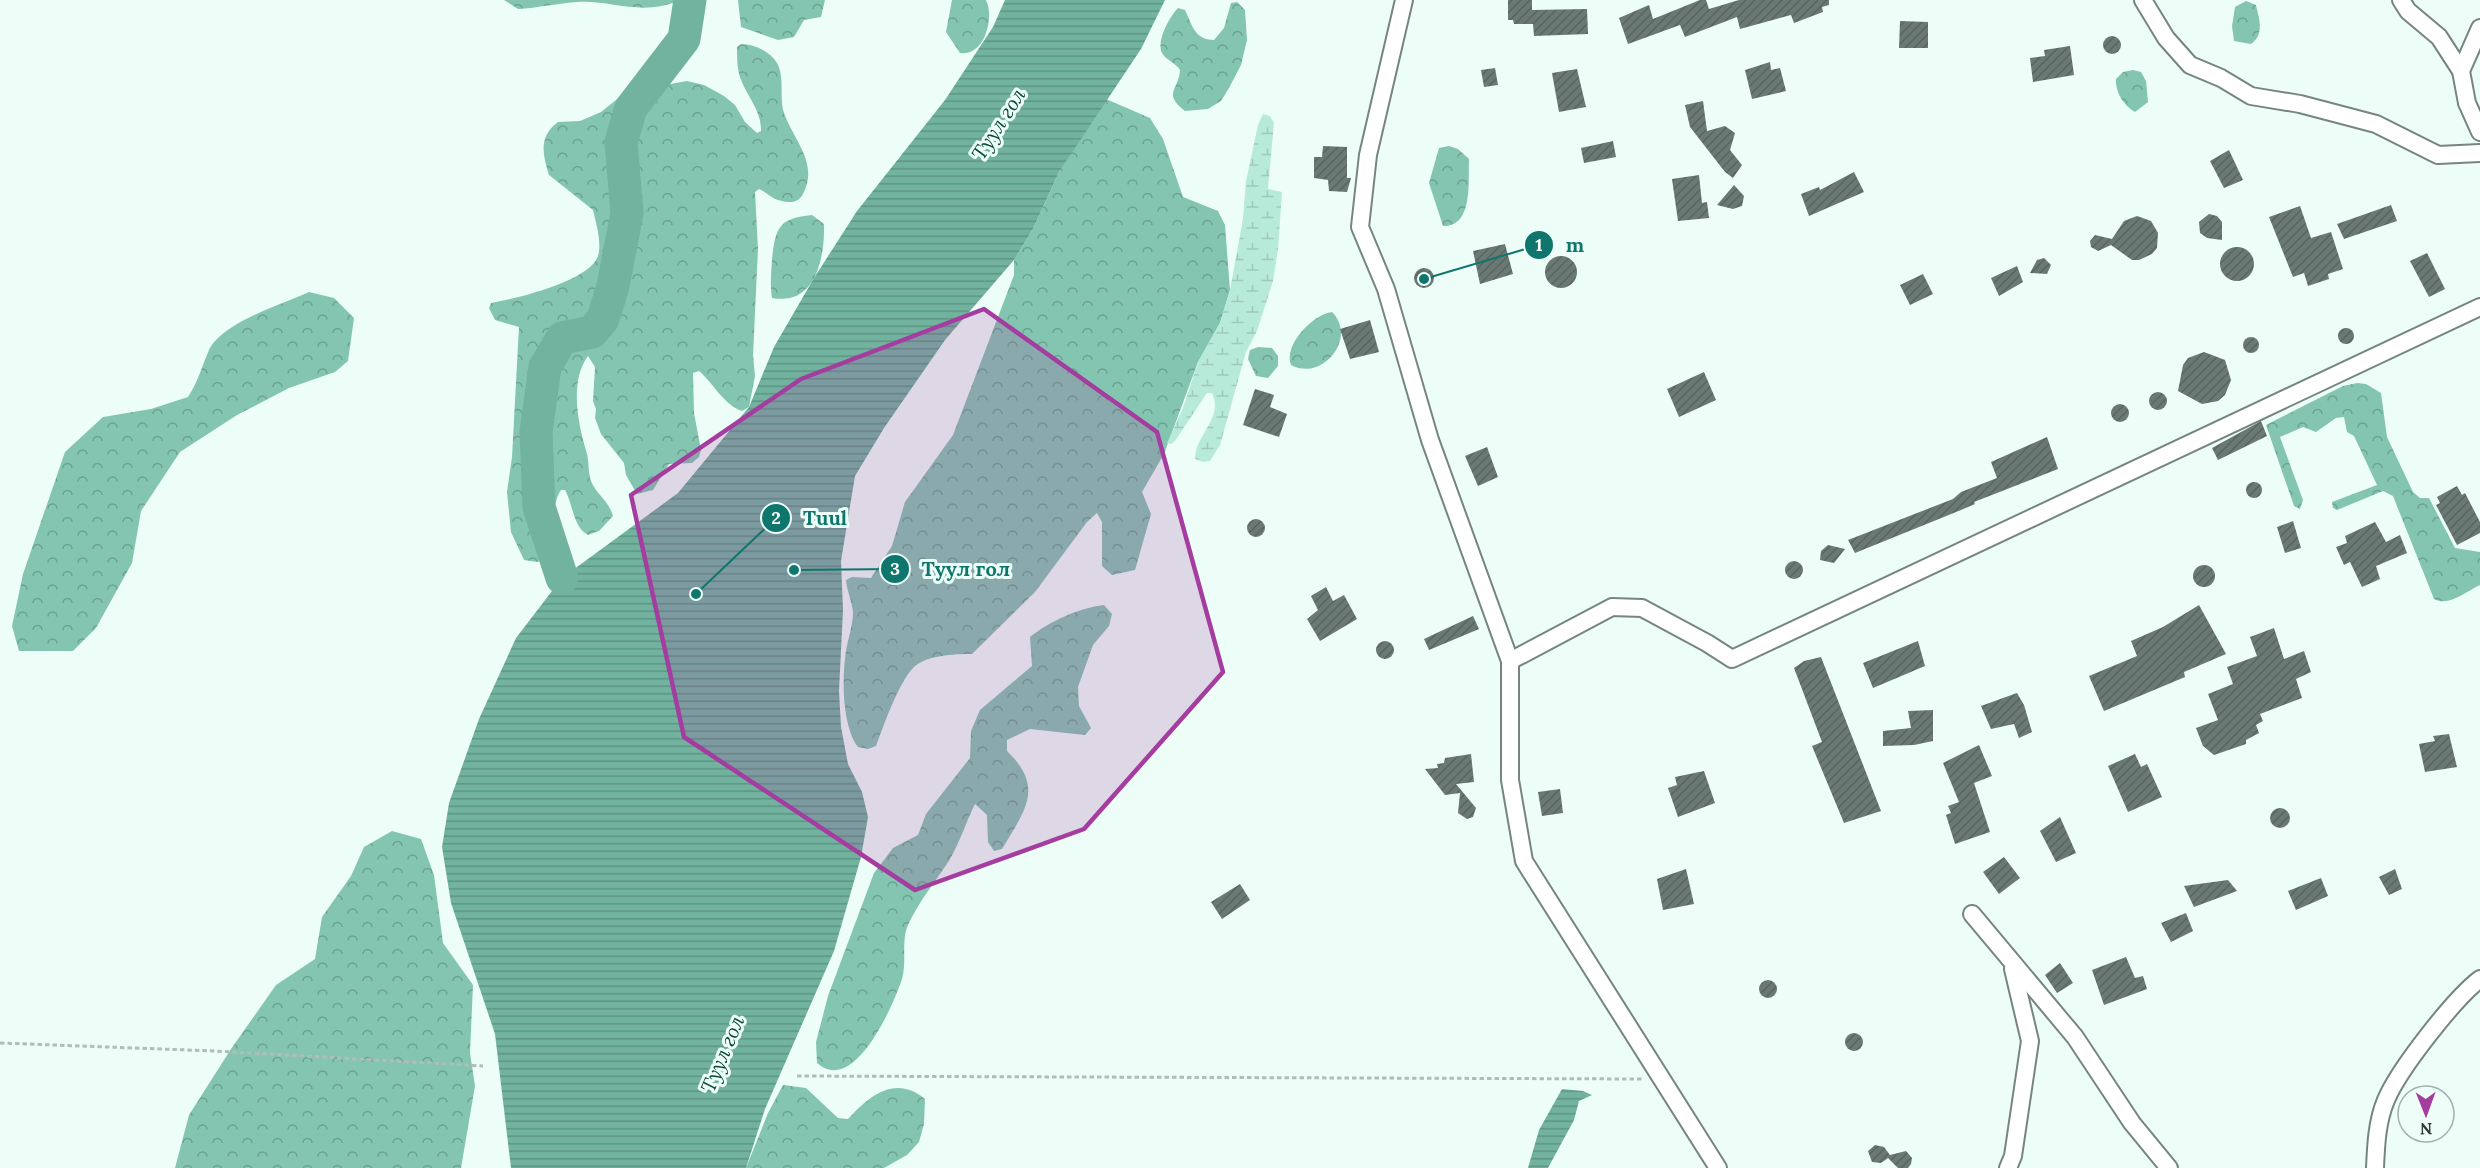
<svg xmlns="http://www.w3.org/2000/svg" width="2480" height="1168" font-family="Lora,serif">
<defs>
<pattern id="forest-crowns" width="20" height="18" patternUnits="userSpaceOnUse" patternTransform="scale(1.5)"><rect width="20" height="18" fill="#83c5b0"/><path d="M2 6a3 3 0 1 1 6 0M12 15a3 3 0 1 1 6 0" fill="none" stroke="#6ca190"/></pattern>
<pattern id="wetland-marsh" width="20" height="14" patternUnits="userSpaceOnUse" patternTransform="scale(1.5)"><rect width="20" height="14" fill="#b8eada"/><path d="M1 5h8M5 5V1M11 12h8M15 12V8" fill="none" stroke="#9fc9bc"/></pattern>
<pattern id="water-rules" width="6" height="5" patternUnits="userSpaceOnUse" patternTransform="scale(1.5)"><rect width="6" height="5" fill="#72b3a0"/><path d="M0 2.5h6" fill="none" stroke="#5e9383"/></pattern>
<pattern id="building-hatch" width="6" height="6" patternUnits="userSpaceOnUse" patternTransform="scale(1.5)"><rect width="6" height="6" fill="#6a7974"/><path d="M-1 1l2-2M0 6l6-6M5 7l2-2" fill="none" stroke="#586460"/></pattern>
</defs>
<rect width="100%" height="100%" fill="#edfef8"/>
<g fill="url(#forest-crowns)">
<path d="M 504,0 L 680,0 C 642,17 612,0 578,2 C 558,3 538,8 518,9 Z"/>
<path d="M 738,0 L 825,0 L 821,17 L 804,20 L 794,37 L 778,40 L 741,27 Z"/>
<path d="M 952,0 L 986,0 C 995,18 984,57 960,53 L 946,32 Z"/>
<path d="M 2246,1 L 2256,5 C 2259,19 2265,34 2251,44 L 2234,41 L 2232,26 L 2235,7 Z"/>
<path d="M 1237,2 L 1245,10 L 1247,40 L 1241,65 L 1229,88 L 1221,101 L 1208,109 L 1185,111 C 1162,93 1179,90 1180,70 C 1176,63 1166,60 1162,53 C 1156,41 1170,16 1178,8 L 1185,10 C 1192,24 1194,40 1214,40 L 1224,28 L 1231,3 Z"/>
<path d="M 741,44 C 754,44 770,51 777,63 C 785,77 779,97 784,113 C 794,141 819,163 803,194 C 798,204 788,203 778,200 C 771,198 766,192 759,189 L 755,192 L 758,249 L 753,355 L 755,376 L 749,407 L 742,411 C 725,406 713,383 699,371 L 693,373 L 694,413 L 701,450 L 699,457 L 692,463 L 669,464 L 653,490 L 637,494 L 626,475 L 624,463 L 601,434 L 595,418 L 596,409 L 593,401 L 595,367 L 588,356 C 569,382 578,424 587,454 C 589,462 588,472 591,481 C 596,494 609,501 613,516 L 599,531 L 588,535 C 573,527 573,504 565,490 L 561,490 C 549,508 558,534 546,559 L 537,562 L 524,560 L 511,532 L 507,492 L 512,457 L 519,327 L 495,320 L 489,308 L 491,303 C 515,299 590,281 598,256 C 602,243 596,223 593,210 L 549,175 C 542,153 539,136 558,122 L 580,121 L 601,112 L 626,92 L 687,81 L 704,85 L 724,96 L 735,105 L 745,122 L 757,133 L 761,131 C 762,111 746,95 740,77 C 737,68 737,56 737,47 Z"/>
<path d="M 2133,70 L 2141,72 L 2146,81 L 2148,102 L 2135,112 C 2124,106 2115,92 2116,79 L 2123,72 Z"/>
<path d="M 1106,99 L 1150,118 L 1163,139 L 1183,197 L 1218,211 L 1225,225 L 1230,290 L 1220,323 L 1198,362 L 1164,454 L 1142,492 L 1151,514 L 1135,570 L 1112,575 L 1102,566 L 1102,522 L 1097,513 L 1087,522 L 1035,592 L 972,654 C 955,654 925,655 913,668 C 898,684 884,725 876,746 L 868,749 L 858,747 C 843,727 842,684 845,659 C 846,644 853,627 853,612 C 852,602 847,591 846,580 L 852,577 L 871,578 L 892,546 L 905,502 L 953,435 L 1014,275 L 1014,260 L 1033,229 L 1059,172 Z"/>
<path d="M 1449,146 L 1458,149 L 1469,159 C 1468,180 1474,227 1443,226 L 1429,183 L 1439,148 Z"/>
<path d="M 812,215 L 824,224 C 825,257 816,306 772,298 C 770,286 771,273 772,260 C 775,229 778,218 812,215 Z"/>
<path d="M 309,292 L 334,298 L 354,318 L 348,361 L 335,372 L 289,388 L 237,415 L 180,452 L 141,511 L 132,563 L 96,628 L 73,651 L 19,651 L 12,626 L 23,574 L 65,452 L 103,417 L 151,409 L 188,397 C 198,382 202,366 209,350 C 223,322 281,305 309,292 Z"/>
<path d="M 1332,312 C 1358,338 1322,382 1291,365 C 1283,345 1313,314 1332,312 Z"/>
<path d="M 1258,347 L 1272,348 L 1278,356 L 1278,366 L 1268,378 L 1256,376 L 1248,359 L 1250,350 Z"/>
<path d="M 2357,383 L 2366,384 L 2381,393 L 2387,437 L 2413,492 L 2420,498 L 2429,498 L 2455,548 L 2480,552 L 2480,585 C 2465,592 2449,607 2434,599 L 2393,496 L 2383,491 L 2337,510 L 2333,508 L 2332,502 L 2377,485 L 2354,436 L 2347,432 L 2344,417 L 2336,418 L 2316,432 L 2303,427 L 2280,437 L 2303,500 L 2300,509 L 2294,506 L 2266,425 L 2343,386 Z"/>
<path d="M 1104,605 L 1112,614 L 1109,626 L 1093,645 L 1078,687 L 1079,706 L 1091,728 L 1085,735 L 1030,729 L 1007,740 L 1007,751 C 1045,788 1025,810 1002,849 L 994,851 L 988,842 L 987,815 L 975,804 C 966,822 960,842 950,859 C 936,881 919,901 908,925 C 901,940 907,962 902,979 C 893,1006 854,1096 817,1063 L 816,1042 L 828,996 L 874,873 L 893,848 L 918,835 L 926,814 L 970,758 L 971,731 L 980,710 L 1032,666 L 1030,637 C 1050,621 1079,608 1104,605 Z"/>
<path d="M 392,831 L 421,839 L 434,875 L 443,943 L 473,985 L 470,1053 L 475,1086 L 461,1168 L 175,1168 L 189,1115 L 231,1049 L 276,985 L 315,959 L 322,917 L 351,876 L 364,847 Z"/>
<path d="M 783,1085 L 806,1088 L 838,1118 L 848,1119 C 869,1096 895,1074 925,1099 L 924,1124 L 919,1142 L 907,1155 L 884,1168 L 746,1168 L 768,1113 Z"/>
</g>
<path fill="url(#wetland-marsh)" d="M 1263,114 L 1270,116 L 1274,123 L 1268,189 L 1282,192 L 1278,250 L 1273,281 L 1257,331 L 1246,352 L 1220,445 L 1210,461 L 1203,462 L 1195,459 C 1195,435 1224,418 1212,393 L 1207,393 L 1175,441 L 1171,444 L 1167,443 L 1183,408 L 1198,362 L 1220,323 L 1230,290 L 1243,219 L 1246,181 L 1258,125 Z"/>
<g fill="url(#water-rules)">
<path d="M 1005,0 L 1165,0 L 1141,49 L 1059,172 L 1033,229 L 1014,260 L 945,340 L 884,428 L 855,476 L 841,561 L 843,610 L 839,691 L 841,727 L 848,764 L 862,792 L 868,817 L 861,857 L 834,951 L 765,1109 L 746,1168 L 511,1168 L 495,1034 L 451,903 L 442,847 L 449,803 L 479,719 L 516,638 L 562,578 L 678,493 L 749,407 L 774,347 L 814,278 L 857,211 L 945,100 L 993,27 Z"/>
<path d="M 1562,1089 L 1583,1091 L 1592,1095 L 1579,1101 L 1574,1120 L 1548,1168 L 1528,1168 L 1539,1130 Z"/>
</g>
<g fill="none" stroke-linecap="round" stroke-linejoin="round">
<path stroke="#72b3a0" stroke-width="33" d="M 562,578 L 539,507 L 536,432 L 545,367 L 562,338 L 592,332 L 603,319 L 613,286 L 627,213 L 621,142 L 631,108 L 684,39 L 690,0"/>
</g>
<g fill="url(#building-hatch)">
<path d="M 1508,0 L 1532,0 L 1532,10 L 1587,9 L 1588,34 L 1534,36 L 1533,24 L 1514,24 L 1513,20 L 1508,20 Z"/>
<path d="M 1700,0 L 1706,0 L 1709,9 L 1739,0 L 1829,0 L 1829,5 L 1822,7 L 1823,12 L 1794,23 L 1791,15 L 1740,29 L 1737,17 L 1685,37 L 1680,25 L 1628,44 L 1619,18 L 1649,5 L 1653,19 Z"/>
<path d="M 1900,21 L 1928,22 L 1928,48 L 1899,48 Z"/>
<circle cx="2112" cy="45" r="9"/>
<path d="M 2070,46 L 2074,75 L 2033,82 L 2030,58 L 2045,56 L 2044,50 Z"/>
<path d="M 1770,62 L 1771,70 L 1780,68 L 1786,91 L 1752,99 L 1745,70 Z"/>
<path d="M 1495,68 L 1498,85 L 1484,87 L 1481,70 Z"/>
<path d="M 1577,69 L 1586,107 L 1559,112 L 1552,73 Z"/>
<path d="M 1703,101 L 1707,131 L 1725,126 L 1735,133 L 1730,150 L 1742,165 L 1733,178 L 1725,172 L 1690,127 L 1685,105 Z"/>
<path d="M 1613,141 L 1616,157 L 1584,163 L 1581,148 Z"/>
<path d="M 1323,146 L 1347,147 L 1347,178 L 1351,178 L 1347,192 L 1329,191 L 1328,180 L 1314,178 L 1314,157 L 1322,157 Z"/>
<path d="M 2229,150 L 2243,180 L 2224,188 L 2210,161 Z"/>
<path d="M 1854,172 L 1864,192 L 1809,216 L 1801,194 L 1819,187 L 1820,190 Z"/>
<path d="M 1699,175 L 1702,203 L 1707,202 L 1709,218 L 1678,221 L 1672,179 Z"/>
<path d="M 1734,185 L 1744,196 L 1742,206 L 1733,209 L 1717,205 Z"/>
<path d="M 2391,205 L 2397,221 L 2344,239 L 2337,224 Z"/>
<path d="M 2300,206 L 2311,238 L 2331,232 L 2343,269 L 2328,274 L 2329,279 L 2308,286 L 2304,273 L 2293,277 L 2269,217 Z"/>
<path d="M 2209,214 L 2217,216 L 2222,222 L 2222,240 L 2207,238 L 2200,233 L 2199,222 Z"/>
<path d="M 2137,216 L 2151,221 L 2158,233 L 2157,248 L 2152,254 L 2139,260 L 2132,260 L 2111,245 L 2098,251 L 2091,247 L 2090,241 L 2095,235 L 2112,239 L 2124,221 Z"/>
<path d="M 1505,244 L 1513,274 L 1480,284 L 1473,251 Z"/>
<circle cx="2237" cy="264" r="17"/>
<path d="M 2427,253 L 2445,289 L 2429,297 L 2410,261 Z"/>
<circle cx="1561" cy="272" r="16"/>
<path d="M 2044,258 L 2051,265 L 2047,274 L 2030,273 L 2037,260 Z"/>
<path d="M 2017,266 L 2023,282 L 1999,296 L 1991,278 Z"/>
<circle cx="1424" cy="278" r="10"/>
<path d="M 1923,274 L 1933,294 L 1910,305 L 1900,285 Z"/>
<path d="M 1370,320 L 1379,352 L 1350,359 L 1340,329 Z"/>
<circle cx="2346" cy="336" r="8"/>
<circle cx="2251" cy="345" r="8"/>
<path d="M 2204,352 L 2225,360 L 2231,380 L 2225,395 L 2218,401 L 2202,404 L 2178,391 L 2183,365 L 2188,358 Z"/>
<path d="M 1704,372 L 1716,400 L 1679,417 L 1667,389 Z"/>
<path d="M 1255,389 L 1274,395 L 1270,407 L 1287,414 L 1279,437 L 1243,425 Z"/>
<circle cx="2158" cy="401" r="9"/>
<circle cx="2120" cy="413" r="9"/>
<path d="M 2261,421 L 2267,436 L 2218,460 L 2212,448 Z"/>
<path d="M 2047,437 L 2058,469 L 1974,502 L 1975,504 L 1961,510 L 1855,553 L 1848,540 L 1953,499 L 1961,492 L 1997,478 L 1991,462 Z"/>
<path d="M 1487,447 L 1498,477 L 1478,486 L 1465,456 Z"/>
<circle cx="2254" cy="490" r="8"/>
<path d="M 2457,486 L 2462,495 L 2465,493 L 2480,522 L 2480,533 L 2457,545 L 2436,505 L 2440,503 L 2437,497 Z"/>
<circle cx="1256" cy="528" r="9"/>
<path d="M 2293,521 L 2301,548 L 2285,553 L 2277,527 Z"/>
<path d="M 2375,522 L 2386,542 L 2400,535 L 2407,553 L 2376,566 L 2380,579 L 2362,587 L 2350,562 L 2344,565 L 2336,547 L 2347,543 L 2345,536 Z"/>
<path d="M 1828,545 L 1845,549 L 1834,563 L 1820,560 L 1821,551 Z"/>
<circle cx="1794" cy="570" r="9"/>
<circle cx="2204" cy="576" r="11"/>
<path d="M 1326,587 L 1333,601 L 1344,595 L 1357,619 L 1320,641 L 1307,619 L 1318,610 L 1311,596 Z"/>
<path d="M 2199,605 L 2226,654 L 2184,672 L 2185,677 L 2104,711 L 2089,676 L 2137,656 L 2131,641 L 2163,627 Z"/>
<path d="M 1473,616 L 1479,629 L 1429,650 L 1424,639 Z"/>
<path d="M 2274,628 L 2284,659 L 2304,651 L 2311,672 L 2296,679 L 2302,698 L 2260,714 L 2263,721 L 2256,725 L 2259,733 L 2246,740 L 2246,744 L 2214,755 L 2203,746 L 2196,728 L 2218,720 L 2208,694 L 2233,684 L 2227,667 L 2257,656 L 2250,637 Z"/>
<circle cx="1385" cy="650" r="9"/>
<path d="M 1918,641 L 1925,666 L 1873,688 L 1863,663 Z"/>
<path d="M 1821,657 L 1881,811 L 1844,823 L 1812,746 L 1822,742 L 1794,668 L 1804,661 Z"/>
<path d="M 2017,693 L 2024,705 L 2032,732 L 2019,738 L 2014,724 L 1991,729 L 1981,706 Z"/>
<path d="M 1933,710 L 1933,741 L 1914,745 L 1883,746 L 1883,731 L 1911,728 L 1908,711 Z"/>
<path d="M 2449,734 L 2457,767 L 2425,772 L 2419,744 L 2435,741 L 2433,736 Z"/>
<path d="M 1979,745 L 1992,776 L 1974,783 L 1990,832 L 1955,844 L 1946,815 L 1951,813 L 1948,806 L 1959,802 L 1943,763 Z"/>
<path d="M 1471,754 L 1474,782 L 1456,784 L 1476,808 L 1473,817 L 1467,819 L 1458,813 L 1460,793 L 1445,795 L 1425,769 L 1438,768 L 1437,764 L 1444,763 L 1445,758 Z"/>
<path d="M 2135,754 L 2141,767 L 2147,764 L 2162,797 L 2128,812 L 2108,766 Z"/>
<path d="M 1704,771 L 1715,803 L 1678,817 L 1668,788 L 1677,785 L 1675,777 Z"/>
<path d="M 1560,789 L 1563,813 L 1542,816 L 1538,792 Z"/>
<circle cx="2280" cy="818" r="10"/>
<path d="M 2060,817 L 2076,853 L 2056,862 L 2040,831 Z"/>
<path d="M 2004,857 L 2020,878 L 1999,894 L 1983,872 Z"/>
<path d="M 1686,869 L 1694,904 L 1663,910 L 1657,879 Z"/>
<path d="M 2395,869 L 2402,889 L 2389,895 L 2379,877 Z"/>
<path d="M 2321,878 L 2328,896 L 2296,910 L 2288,891 Z"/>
<path d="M 2228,880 L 2237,891 L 2194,907 L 2184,886 Z"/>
<path d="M 1240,884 L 1250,900 L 1222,919 L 1211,902 Z"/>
<path d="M 2186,913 L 2193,931 L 2171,942 L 2161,923 Z"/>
<path d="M 2126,957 L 2135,978 L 2143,976 L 2147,989 L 2104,1005 L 2092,970 Z"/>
<path d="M 2060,963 L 2073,983 L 2057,993 L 2045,975 Z"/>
<circle cx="1768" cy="989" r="9"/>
<circle cx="1854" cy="1042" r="9"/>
<path d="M 1875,1145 L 1884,1147 L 1890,1155 L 1906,1151 L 1912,1158 L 1911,1164 L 1908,1168 L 1898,1168 L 1888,1158 L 1881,1163 L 1872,1162 L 1868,1151 Z"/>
</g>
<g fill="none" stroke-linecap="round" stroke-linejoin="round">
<defs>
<g id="minor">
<path d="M 1404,0 L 1368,155 L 1360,227 L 1386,289 L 1430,440 L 1510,661 L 1510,780 L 1524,861 L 1718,1168"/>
<path d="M 2143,0 L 2166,38 L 2190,65 L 2221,78 L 2251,96 L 2300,104 L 2376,124 L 2438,155 L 2480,153"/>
<path d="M 2401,0 L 2408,11 L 2439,37 L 2461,71"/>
<path d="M 2480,28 L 2461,71 L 2467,103 L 2480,132"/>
<path d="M 1510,661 L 1612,607 L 1642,608 L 1707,643 L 1732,659 L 2480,307"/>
<path d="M 1972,914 L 2075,1037 L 2132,1123 L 2169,1168"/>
<path d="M 2008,1168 L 2013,1156 L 2030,1041 L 2013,969"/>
<path d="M 2375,1168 C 2376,1145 2377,1121 2386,1100 C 2399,1069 2454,999 2480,979"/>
</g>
</defs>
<use href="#minor" stroke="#768580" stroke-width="20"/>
<g stroke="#b0bdb9" stroke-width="3" stroke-dasharray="4.5 3" stroke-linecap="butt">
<path d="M 0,1043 L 215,1051 L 483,1066"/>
<path d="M 797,1076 L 1642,1079"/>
</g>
<use href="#minor" stroke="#fff" stroke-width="16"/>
</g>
<path fill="#a53da0" fill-opacity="0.2" stroke="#a53da0" stroke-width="4.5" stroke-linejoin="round" d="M 984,309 L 1157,432 L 1223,672 L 1084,829 L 915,890 L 684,737 L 631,495 L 801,379 Z"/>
<g text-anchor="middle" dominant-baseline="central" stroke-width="6" stroke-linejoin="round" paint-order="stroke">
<g font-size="20" font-style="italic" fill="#0e473a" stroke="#edfef8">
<text transform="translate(998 124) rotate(-57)">Туул гол</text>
<text transform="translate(722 1054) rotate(-67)">Туул гол</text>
</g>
</g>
<path fill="none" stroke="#0f766e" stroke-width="2" d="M1424 279L1539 245M696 594L776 518M794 570L895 569"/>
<g fill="#0f766e" stroke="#edfef8" stroke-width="2">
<circle cx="1424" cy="279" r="6"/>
<circle cx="696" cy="594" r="6"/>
<circle cx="794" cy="570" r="6"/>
<circle cx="1539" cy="245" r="15"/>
<circle cx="776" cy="518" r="15"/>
<circle cx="895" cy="569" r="15"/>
</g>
<g font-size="18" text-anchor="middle" font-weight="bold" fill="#fff">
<text x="1539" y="251">1</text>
<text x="776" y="524">2</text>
<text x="895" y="575">3</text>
</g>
<g font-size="20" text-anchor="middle" font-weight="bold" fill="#0f766e" stroke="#edfef8" stroke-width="6" stroke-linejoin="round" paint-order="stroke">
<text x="1575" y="252">m</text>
<text x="825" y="525">Tuul</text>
<text x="966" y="576">Туул гол</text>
</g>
<g transform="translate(2426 1114) rotate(179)"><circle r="28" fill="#edfef8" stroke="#a3b0ab" stroke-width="1.5"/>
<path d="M0-4.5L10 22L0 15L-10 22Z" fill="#a53da0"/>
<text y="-9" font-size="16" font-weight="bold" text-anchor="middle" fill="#343a38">N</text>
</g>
</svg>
